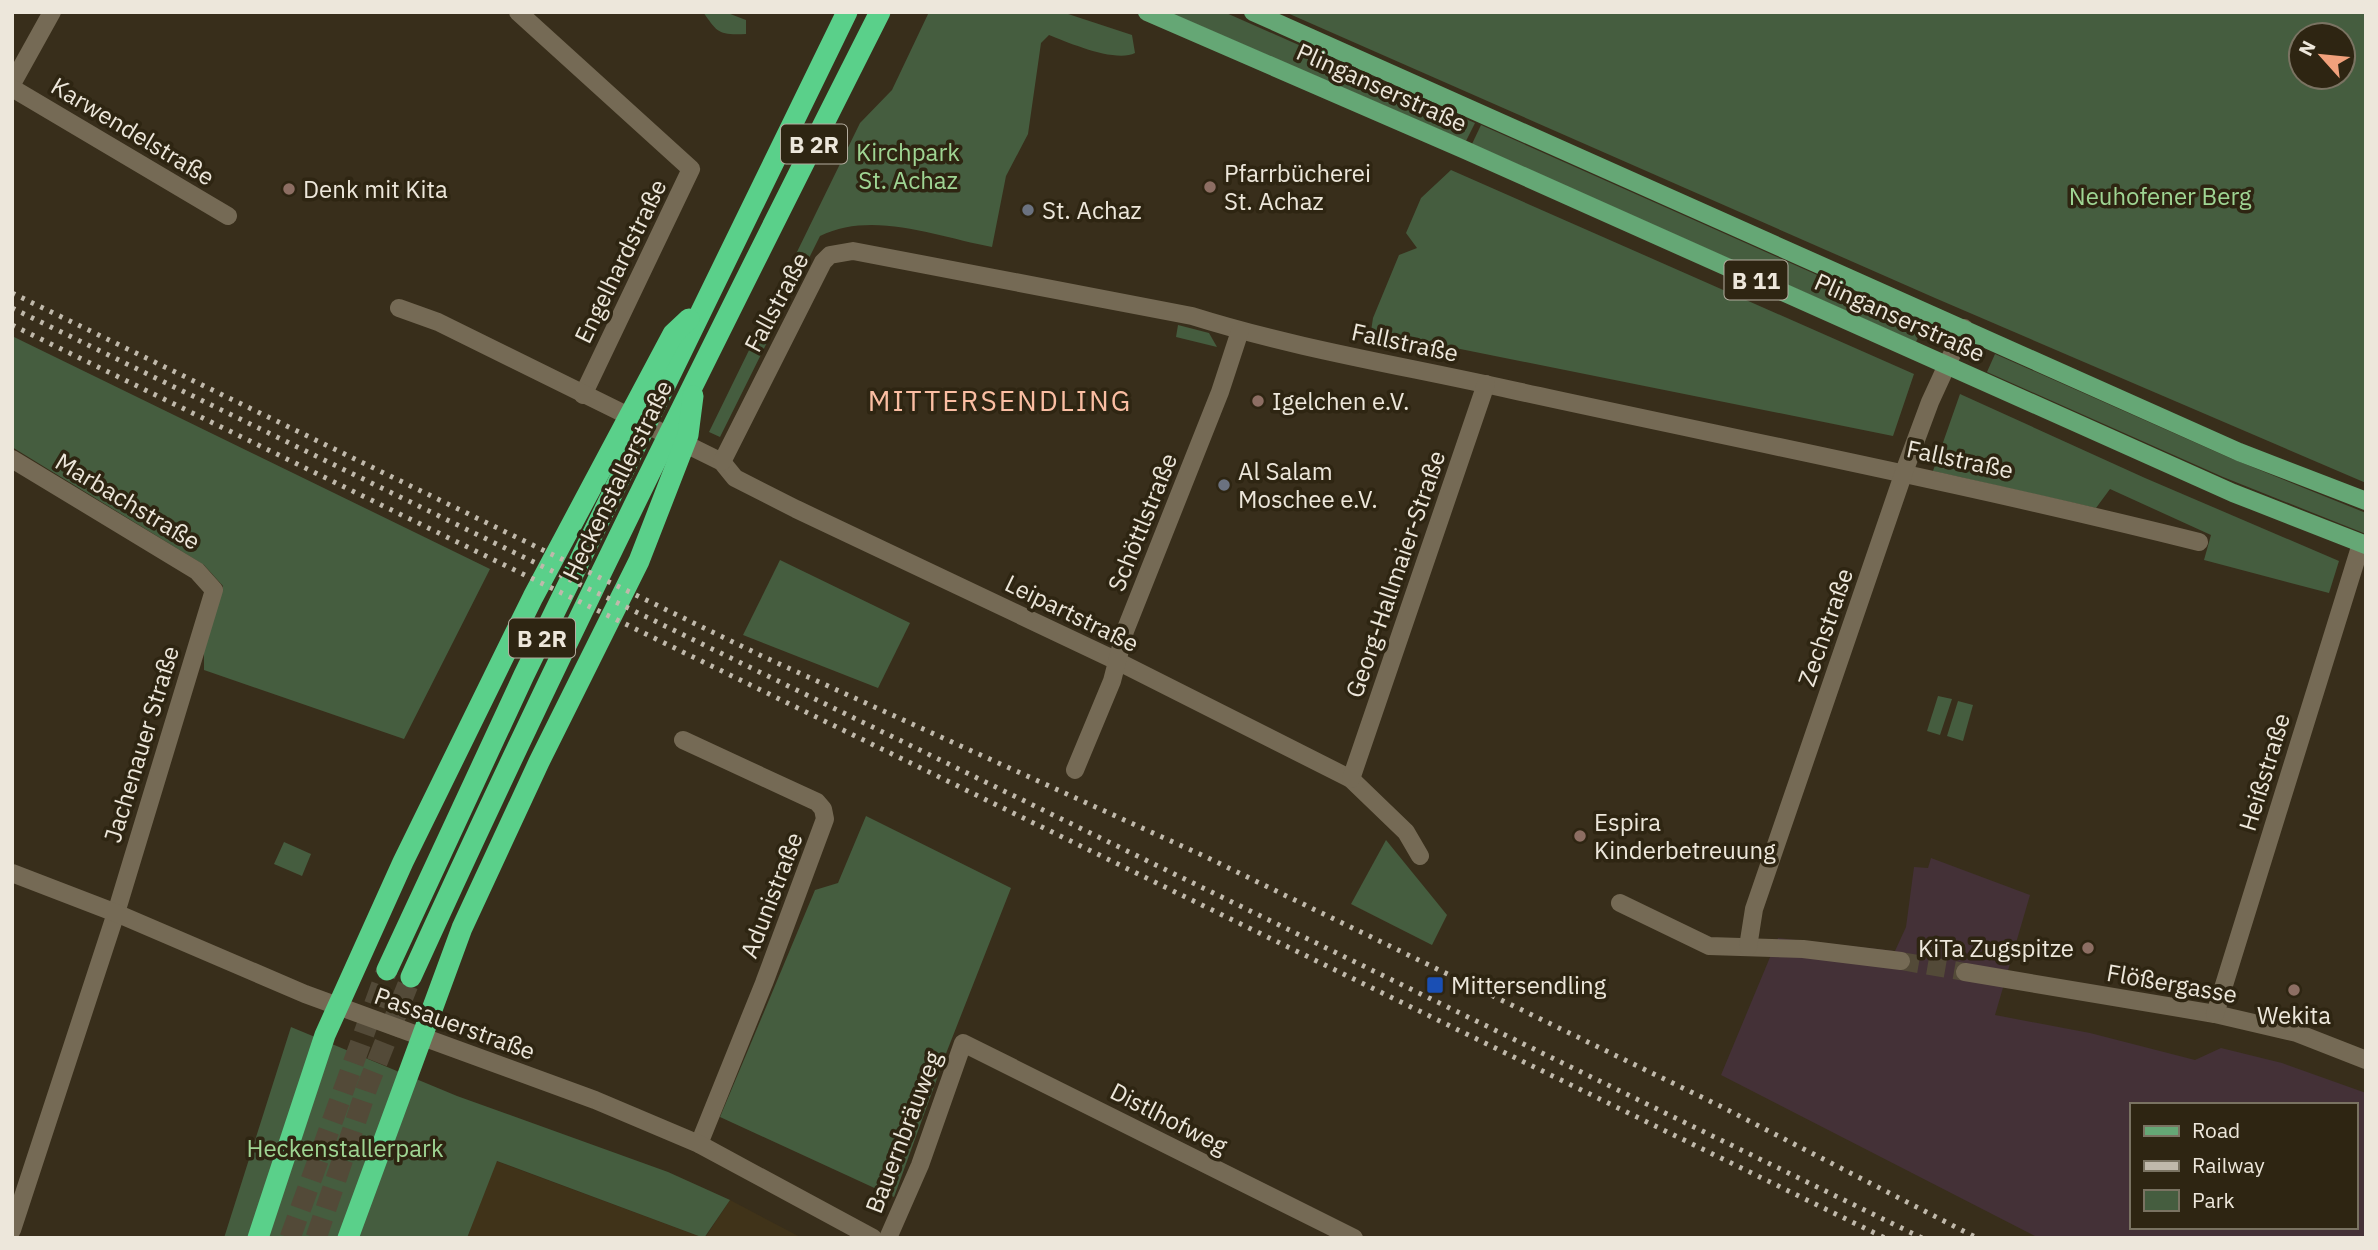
<svg xmlns="http://www.w3.org/2000/svg" width="2378" height="1250" font-family="'IBM Plex Sans',sans-serif">
<rect width="100%" height="100%" fill="#382e1b"/>
<path fill="#443137" fill-rule="evenodd" d="M 1931,858 L 2030,895 L 1995,1015 L 2090,1033 L 2195,1060 L 2221,1048 L 2282,1063 L 2366,1093 L 2366,1238 L 2039,1238 L 1721,1075 L 1778,938 L 1895,951 L 1906,927 L 1914,867 L 1928,868 ZM 2131,1105 L 2355,1105 L 2355,1227 L 2131,1227 Z"/>
<g fill="#403319">
<path d="M 496,1161 L 704,1238 L 467,1238 Z"/>
<path d="M 730,1200 L 802,1238 L 705,1238 Z"/>
</g>
<g fill="#455d3f" fill-rule="evenodd">
<path d="M 703,12 L 725,12 L 746,20 L 746,34 C 718,35 718,33 703,12 Z"/>
<path d="M 929,12 L 1062,12 L 1132,35 L 1135,53 C 1116,63 1069,43 1049,35 L 1041,43 L 1028,134 L 1006,176 L 992,247 C 938,237 873,210 820,236 L 720,437 L 709,432 L 860,123 L 892,90 Z"/>
<path d="M 1168,12 L 1224,12 L 1475,123 L 1466,141 Z"/>
<path d="M 1285,12 L 2366,12 L 2366,483 L 1935,298 ZM 2301,35 L 2343,35 L 2343,77 L 2301,77 Z"/>
<path d="M 1481,125 L 1925,323 L 1916,342 L 1472,144 Z"/>
<path d="M 1451,170 L 1914,374 L 1893,436 L 1371,331 L 1373,318 L 1399,255 L 1417,248 L 1406,233 L 1421,198 Z"/>
<path d="M 1178,325 L 1209,333 L 1217,347 L 1176,337 Z"/>
<path d="M 12,336 L 490,569 L 404,739 L 204,670 L 204,651 L 223,586 L 204,565 L 12,447 Z"/>
<path d="M 1995,354 L 2230,458 L 2366,513 L 2366,534 L 2223,477 L 1987,372 Z"/>
<path d="M 1960,394 L 2145,478 L 2339,561 L 2329,593 L 2204,560 L 2211,535 L 2110,489 L 2096,508 L 1933,471 Z"/>
<path d="M 780,560 L 910,623 L 878,688 L 743,635 Z"/>
<path d="M 1938,696 L 1952,699 L 1940,735 L 1927,731 Z"/>
<path d="M 1958,701 L 1973,705 L 1963,741 L 1947,736 Z"/>
<path d="M 866,816 L 1011,888 L 947,1051 L 894,1197 L 720,1117 L 815,890 L 838,883 Z"/>
<path d="M 1386,840 L 1447,915 L 1432,945 L 1351,904 Z"/>
<path d="M 284,842 L 311,854 L 302,876 L 274,864 Z"/>
<path d="M 291,1027 L 457,1096 L 668,1172 L 730,1200 L 704,1238 L 497,1161 L 467,1238 L 224,1238 Z"/>
</g>
<g fill="none" stroke-linecap="round" stroke-linejoin="round">
<path stroke="#534a38" stroke-width="18" stroke-dasharray="18 9" stroke-linecap="butt" d="M 1901,961 L 1965,972"/>
<g stroke="#534a38" stroke-width="21" stroke-dasharray="21 10" stroke-linecap="butt">
<path d="M 290,1238 L 387,970"/>
<path d="M 316,1238 L 368,1085 L 411,977"/>
</g>
<g stroke="#756a55" stroke-width="18">
<path d="M 518,12 L 691,169 L 583,395"/>
<path d="M 12,84 L 52,12"/>
<path d="M 12,88 L 228,216"/>
<path d="M 399,308 L 438,322 L 722,462 L 735,478 L 796,509 L 1117,661 L 1351,779 L 1406,832 L 1420,856"/>
<path d="M 12,459 L 197,571 L 214,590 L 116,913 L 12,1230"/>
<path d="M 722,462 L 823,262 L 830,255 L 853,251 L 1192,316 C 1297,349 1405,366 1512,390 C 1741,440 1971,485 2199,542"/>
<path d="M 683,740 L 817,802 L 823,809 L 825,819 L 764,983 L 699,1144"/>
<path d="M 1075,770 L 1112,681 L 1125,631 L 1220,392 L 1240,331"/>
<path d="M 1351,779 L 1486,384"/>
<path d="M 12,873 L 116,913 L 305,994 L 595,1100 L 699,1144 L 873,1238"/>
<path d="M 1620,903 L 1709,946 L 1803,949 L 1901,961"/>
<path d="M 1748,947 L 1754,909 L 1904,472 L 1930,402 L 1964,328"/>
<path d="M 1965,972 L 2215,1014 L 2297,1033 L 2366,1060"/>
<path d="M 2215,1014 L 2361,544"/>
<path d="M 888,1238 L 920,1165 L 963,1043 L 1354,1238"/>
</g>
<g stroke="#65a775" stroke-width="18">
<path d="M 1147,12 L 1465,150 L 2233,493 L 2366,545"/>
<path d="M 1253,12 L 2239,452 L 2366,501"/>
</g>
<g stroke="#5ad08a" stroke-width="21">
<path d="M 387,970 L 524,675 L 847,12"/>
<path d="M 411,977 C 559,651 719,331 880,12"/>
<path d="M 258,1238 L 325,1035 L 403,862 L 533,597 L 673,334 L 689,319"/>
<path d="M 348,1238 L 462,928 L 539,762 L 639,561 L 688,435 L 693,396"/>
</g>
<g stroke="#c0b9ab" stroke-width="5" stroke-dasharray="3.5 7" stroke-linecap="butt">
<path d="M 12,293 L 764,657 L 1204,856 L 1720,1106 L 1977,1238"/>
<path d="M 12,308 L 1922,1238"/>
<path d="M 12,325 L 1885,1238"/>
</g>
</g>
<g fill="#8d6e63" stroke="#2e2512" stroke-width="2.5">
<circle cx="1210" cy="187" r="7"/>
<circle cx="289" cy="189" r="7"/>
<circle cx="1258" cy="401" r="7"/>
<circle cx="1580" cy="836" r="7"/>
<circle cx="2088" cy="948" r="7"/>
<circle cx="2294" cy="990" r="7"/>
</g>
<g fill="#6b7280" stroke="#2e2512" stroke-width="2.5">
<circle cx="1028" cy="210" r="7"/>
<circle cx="1224" cy="485" r="7"/>
</g>
<rect fill="#1a4fb4" stroke="#2e2512" stroke-width="2.5" x="1426" y="976" width="18" height="18" rx="3.5"/>
<g text-anchor="middle" dominant-baseline="central" stroke-width="7" stroke-linejoin="round" paint-order="stroke">
<g fill="#2e2512" stroke="#b4ad9f" stroke-width="2">
<rect x="781" y="124.5" width="66" height="39" rx="5"/>
<rect x="1724.5" y="260.5" width="63" height="39" rx="5"/>
<rect x="509" y="618.5" width="66" height="39" rx="5"/>
</g>
<g font-size="23" font-weight="bold" fill="#ede7db">
<text x="814" y="144">B 2R</text>
<text x="1756" y="280">B 11</text>
<text x="542" y="638">B 2R</text>
</g>
<g font-size="24" fill="#ede7db" stroke="#2e2512">
<text transform="translate(1382 87) rotate(24)">Plinganserstraße</text>
<text transform="translate(133 131) rotate(31)">Karwendelstraße</text>
<text transform="translate(620 261) rotate(-64)">Engelhardstraße</text>
<text transform="translate(776 302) rotate(-62)">Fallstraße</text>
<text transform="translate(1900 317) rotate(24)">Plinganserstraße</text>
<text transform="translate(1405 342) rotate(12)">Fallstraße</text>
<text transform="translate(1960 459) rotate(12)">Fallstraße</text>
<text transform="translate(617 480) rotate(-64)">Heckenstallerstraße</text>
<text transform="translate(128 501) rotate(31)">Marbachstraße</text>
<text transform="translate(1142 522) rotate(-68)">Schöttlstraße</text>
<text transform="translate(1395 574) rotate(-71)">Georg-Hallmaier-Straße</text>
<text transform="translate(1072 613) rotate(26)">Leipartstraße</text>
<text transform="translate(1825 627) rotate(-71)">Zechstraße</text>
<text transform="translate(141 744) rotate(-73)">Jachenauer Straße</text>
<text transform="translate(2264 772) rotate(-73)">Heißstraße</text>
<text transform="translate(771 895) rotate(-69)">Adunistraße</text>
<text transform="translate(2172 983) rotate(10)">Flößergasse</text>
<text transform="translate(455 1023) rotate(20)">Passauerstraße</text>
<text transform="translate(1169 1118) rotate(27)">Distlhofweg</text>
<text transform="translate(903 1132) rotate(-69)">Bauernbräuweg</text>
</g>
<g font-size="24" fill="#9fd593" stroke="#2e2512">
<text x="908" y="152">Kirchpark<tspan x="908" dy="28">St. Achaz</tspan></text>
<text x="2160" y="196">Neuhofener Berg</text>
<text x="345" y="1148">Heckenstallerpark</text>
</g>
<g font-size="24" fill="#ede7db" stroke="#2e2512" text-anchor="start">
<text x="1224" y="173">Pfarrbücherei<tspan x="1224" dy="28">St. Achaz</tspan></text>
<text x="303" y="189">Denk mit Kita</text>
<text x="1042" y="210">St. Achaz</text>
<text x="1272" y="401">Igelchen e.V.</text>
<text x="1238" y="471">Al Salam<tspan x="1238" dy="28">Moschee e.V.</tspan></text>
<text x="1594" y="822">Espira<tspan x="1594" dy="28">Kinderbetreuung</tspan></text>
<text x="2074" y="948" text-anchor="end">KiTa Zugspitze</text>
<text x="1451" y="985">Mittersendling</text>
<text x="2294" y="1015" text-anchor="middle">Wekita</text>
</g>
<g font-size="28" letter-spacing="2" fill="#fbbea3" stroke="#2e2512">
<text x="1000" y="400">MITTERSENDLING</text>
</g>
</g>
<rect width="2378" height="1250" fill="none" stroke="#ede7db" stroke-width="28"/>
<rect x="2130" y="1103" width="228" height="126" fill="#2e2512" stroke="#7a7362" stroke-width="2"/>
<rect x="2144" y="1126" width="35" height="10" fill="#65a775" stroke="#7a7362" stroke-width="2"/>
<text x="2192" y="1138" font-size="21" fill="#ede7db">Road</text>
<rect x="2144" y="1161" width="35" height="10" fill="#c0b9ab" stroke="#7a7362" stroke-width="2"/>
<text x="2192" y="1173" font-size="21" fill="#ede7db">Railway</text>
<rect x="2144" y="1190" width="35" height="21" fill="#455d3f" stroke="#7a7362" stroke-width="2"/>
<text x="2192" y="1208" font-size="21" fill="#ede7db">Park</text>
<g transform="translate(2322 56) rotate(297)"><circle r="33" fill="#2e2512" stroke="#7a7362" stroke-width="2"/>
<path d="M0-5L12 26L0 18L-12 26Z" fill="#f1a17c"/>
<text y="-10" font-size="19" font-weight="bold" text-anchor="middle" fill="#ede7db">N</text>
</g>
</svg>
